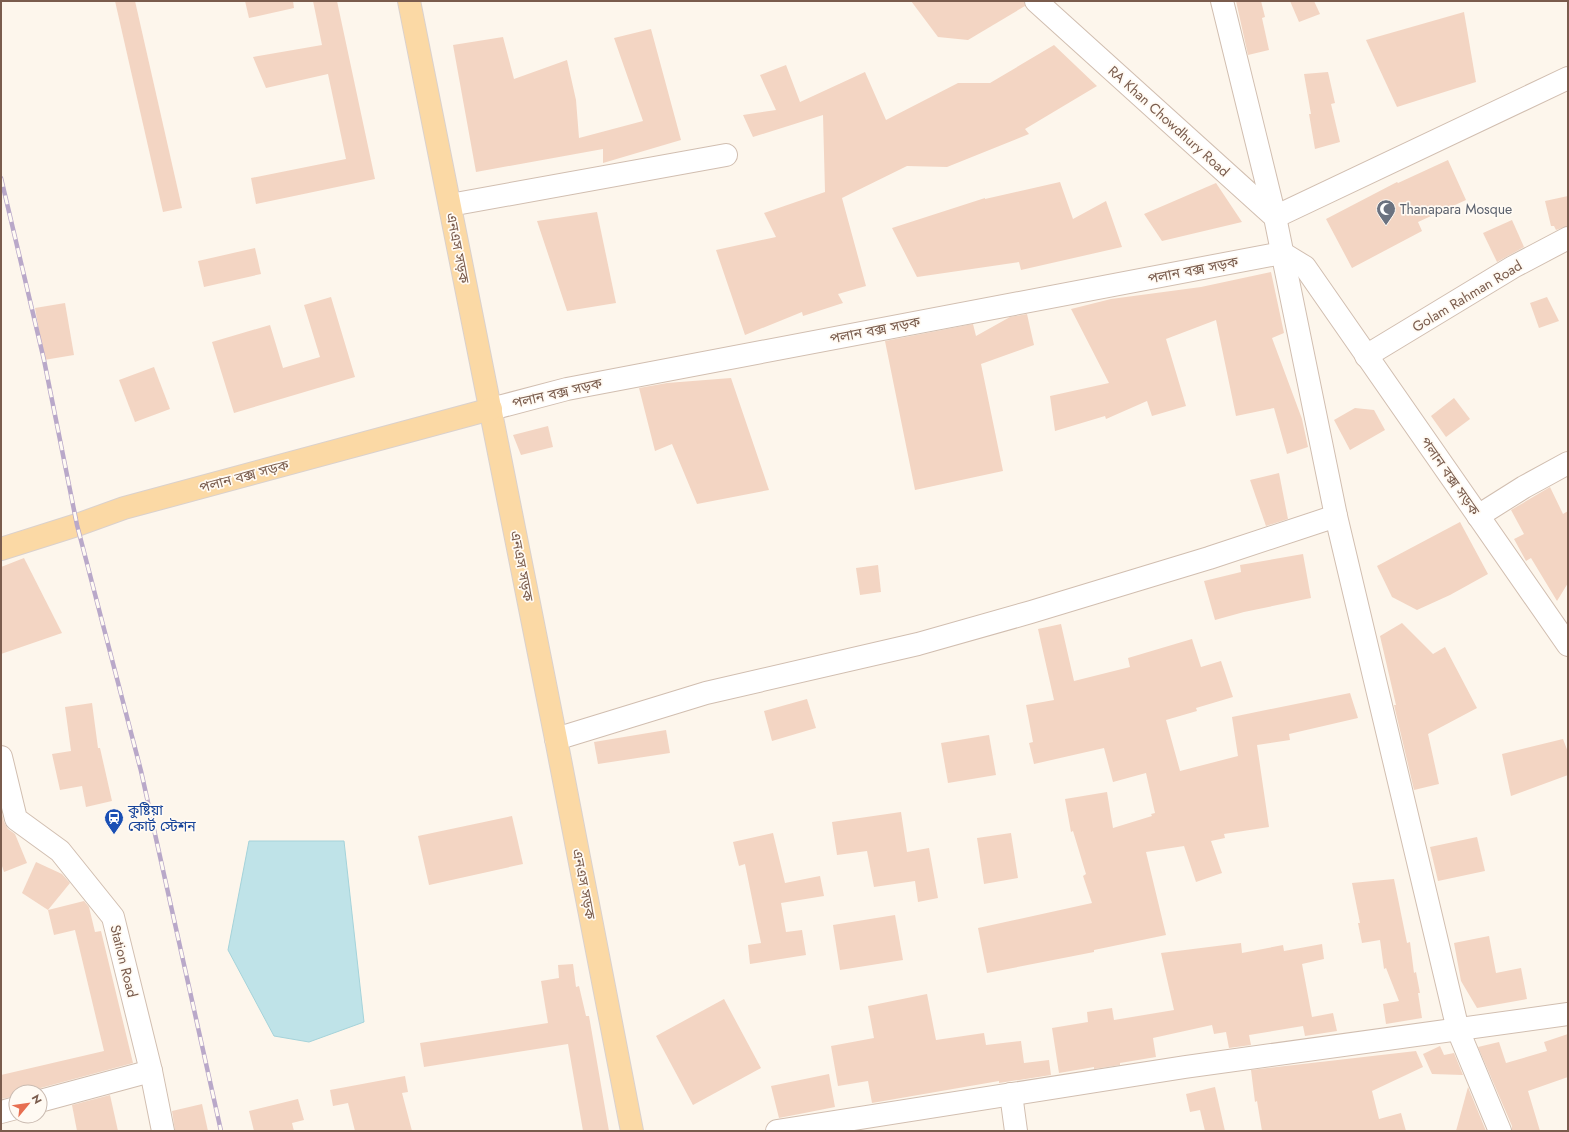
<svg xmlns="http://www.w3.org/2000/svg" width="1569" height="1132" font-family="Jost,'Noto Sans Bengali',sans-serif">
<rect width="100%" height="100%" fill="#fdf6ec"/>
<path fill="#bfe3e8" stroke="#a5d3da" d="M 249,841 L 344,841 L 364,1022 L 309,1042 L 274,1036 L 228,950 Z"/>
<g fill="#f3d5c3">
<path d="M 115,1 L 135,1 L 182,208 L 163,212 Z"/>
<path d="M 245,1 L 293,1 L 294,8 L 249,18 Z"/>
<path d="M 313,1 L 337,1 L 375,179 L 256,204 L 251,178 L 346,159 L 328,74 L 266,88 L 253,57 L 322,45 Z"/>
<path d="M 911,1 L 1024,1 L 1025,6 L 968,40 L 938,37 Z"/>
<path d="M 1236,1 L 1261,1 L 1265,17 L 1262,18 L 1269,50 L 1248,55 Z"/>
<path d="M 1290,1 L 1314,1 L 1320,14 L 1299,22 Z"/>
<path d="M 1464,12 L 1476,82 L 1397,107 L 1366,40 Z"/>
<path d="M 651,29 L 681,140 L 603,163 L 603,149 L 476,172 L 453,45 L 503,37 L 514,79 L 567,60 L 576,100 L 579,138 L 643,121 L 614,38 Z"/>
<path d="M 1054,45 L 1097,86 L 1025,129 L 1029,134 L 947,167 L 907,166 L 842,198 L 866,286 L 838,294 L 843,303 L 803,316 L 802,312 L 745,335 L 716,250 L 776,237 L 764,213 L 825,192 L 823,115 L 753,137 L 743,115 L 776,110 L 760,75 L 786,65 L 800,102 L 865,72 L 886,120 L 958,83 L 990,83 Z"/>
<path d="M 1328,72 L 1335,103 L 1331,104 L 1340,142 L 1315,149 L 1309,114 L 1311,114 L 1304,74 Z"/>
<path d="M 1448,160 L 1466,200 L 1418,222 L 1422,231 L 1352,268 L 1326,219 L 1397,182 L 1398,183 Z"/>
<path d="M 1060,182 L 1073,219 L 1106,201 L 1122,247 L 1021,270 L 1019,262 L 917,277 L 892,228 L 985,198 L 985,199 Z"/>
<path d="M 1216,183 L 1242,222 L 1162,241 L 1144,214 Z"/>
<path d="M 1568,196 L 1568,226 L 1556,230 L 1554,226 L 1551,226 L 1545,201 Z"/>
<path d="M 597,212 L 616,303 L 567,311 L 537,221 Z"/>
<path d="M 1512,220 L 1524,247 L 1497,262 L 1483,233 Z"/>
<path d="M 255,248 L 261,274 L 204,287 L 198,261 Z"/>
<path d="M 1271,272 L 1284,333 L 1272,338 L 1302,419 L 1308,447 L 1287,454 L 1274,408 L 1236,416 L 1216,320 L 1166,339 L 1186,406 L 1152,416 L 1147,401 L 1106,419 L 1105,416 L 1055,431 L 1050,396 L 1109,383 L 1071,309 L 1111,299 L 1201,287 Z"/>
<path d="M 331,297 L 355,377 L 234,413 L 212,342 L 270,325 L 283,368 L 320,357 L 304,305 Z"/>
<path d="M 1547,297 L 1559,321 L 1539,328 L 1530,303 Z"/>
<path d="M 65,303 L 74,355 L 44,360 L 35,308 Z"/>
<path d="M 1027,314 L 1034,345 L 981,364 L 1003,471 L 915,490 L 885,341 L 973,324 L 976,336 L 1010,317 Z"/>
<path d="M 154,367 L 170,409 L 135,422 L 119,380 Z"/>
<path d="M 731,378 L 769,490 L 697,504 L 672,444 L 655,451 L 639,388 L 667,383 Z"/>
<path d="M 1454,398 L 1470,419 L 1446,437 L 1431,416 Z"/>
<path d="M 1355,408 L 1374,410 L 1385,430 L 1350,450 L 1334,420 Z"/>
<path d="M 548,426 L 553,447 L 521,455 L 513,435 Z"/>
<path d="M 1279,473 L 1288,519 L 1266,526 L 1250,480 Z"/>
<path d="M 1550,487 L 1563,514 L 1568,511 L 1568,583 L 1557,601 L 1531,558 L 1526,561 L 1514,539 L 1524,534 L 1511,510 Z"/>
<path d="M 1460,522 L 1488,574 L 1450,595 L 1417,610 L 1392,597 L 1377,566 Z"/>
<path d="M 1303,554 L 1311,598 L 1244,612 L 1215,620 L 1204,581 L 1241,572 L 1240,565 Z"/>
<path d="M 24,558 L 62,633 L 1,654 L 1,567 Z"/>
<path d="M 878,565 L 881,592 L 860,595 L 856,568 Z"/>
<path d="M 1402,623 L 1433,654 L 1445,647 L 1477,708 L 1428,734 L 1439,784 L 1414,790 L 1394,705 L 1396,705 L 1380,636 Z"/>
<path d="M 1061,624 L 1074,681 L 1130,667 L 1128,658 L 1192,639 L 1201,667 L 1221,661 L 1233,697 L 1196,708 L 1197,711 L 1166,720 L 1180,771 L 1238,756 L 1232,717 L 1350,693 L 1358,718 L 1289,734 L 1290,740 L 1257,745 L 1269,827 L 1224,834 L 1225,838 L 1211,841 L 1222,873 L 1196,882 L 1184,846 L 1146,852 L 1166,935 L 1094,950 L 1094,952 L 987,973 L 978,928 L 1092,903 L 1083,876 L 1086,874 L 1073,831 L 1071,832 L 1065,799 L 1107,792 L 1113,828 L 1152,816 L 1151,814 L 1155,813 L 1146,773 L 1113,782 L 1104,748 L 1034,764 L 1029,743 L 1033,742 L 1026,705 L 1054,700 L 1038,629 Z"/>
<path d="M 807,699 L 816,728 L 772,741 L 764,711 Z"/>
<path d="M 92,703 L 98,748 L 100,748 L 112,801 L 86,807 L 82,786 L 60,790 L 52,754 L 71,751 L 65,707 Z"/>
<path d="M 666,730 L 670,753 L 598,764 L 594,742 Z"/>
<path d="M 989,735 L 996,775 L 948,783 L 941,743 Z"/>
<path d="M 1563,739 L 1568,752 L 1568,775 L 1511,796 L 1502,754 Z"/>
<path d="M 1,810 L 4,822 L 8,829 L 15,834 L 27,863 L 4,872 L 1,863 Z"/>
<path d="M 901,812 L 907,852 L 929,848 L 938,898 L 918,902 L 915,881 L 874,887 L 867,851 L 837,855 L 832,822 Z"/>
<path d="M 512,816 L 523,864 L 429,885 L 418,836 Z"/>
<path d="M 773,833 L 785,883 L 820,876 L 824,896 L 781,903 L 786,932 L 802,930 L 806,955 L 750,964 L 748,945 L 761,943 L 745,864 L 739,866 L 733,842 Z"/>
<path d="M 1011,833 L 1018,878 L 984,884 L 977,838 Z"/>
<path d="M 1477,837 L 1485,871 L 1438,881 L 1430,847 Z"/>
<path d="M 36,862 L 62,874 L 70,883 L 48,910 L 22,893 Z"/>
<path d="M 1394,879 L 1407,943 L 1410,942 L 1414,973 L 1416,972 L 1420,993 L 1418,993 L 1422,1018 L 1386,1024 L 1383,1004 L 1399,1001 L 1386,968 L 1384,969 L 1380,940 L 1362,943 L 1358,923 L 1360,923 L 1352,883 Z"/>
<path d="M 84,901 L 89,907 L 95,932 L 101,931 L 133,1063 L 37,1089 L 31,1092 L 16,1092 L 16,1096 L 1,1099 L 1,1075 L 104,1051 L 75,930 L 54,935 L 48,910 Z"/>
<path d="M 895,915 L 903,960 L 840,970 L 833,925 Z"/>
<path d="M 1489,936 L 1496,973 L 1521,968 L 1527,999 L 1477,1008 L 1461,981 L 1454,943 Z"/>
<path d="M 1241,943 L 1242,953 L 1283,945 L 1284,951 L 1322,944 L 1324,959 L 1302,964 L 1312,1017 L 1333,1013 L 1337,1031 L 1305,1036 L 1303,1026 L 1249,1035 L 1251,1045 L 1229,1048 L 1226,1032 L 1214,1034 L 1212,1025 L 1153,1038 L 1156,1057 L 1120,1063 L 1120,1065 L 1094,1069 L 1094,1067 L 1059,1073 L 1052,1028 L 1088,1022 L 1087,1012 L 1112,1008 L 1114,1020 L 1174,1010 L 1161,953 Z"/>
<path d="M 573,964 L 576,987 L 579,986 L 586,1016 L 589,1016 L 609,1131 L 583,1131 L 568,1044 L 424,1067 L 420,1043 L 548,1023 L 541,981 L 559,978 L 558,965 Z"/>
<path d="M 927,994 L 936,1040 L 984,1033 L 986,1045 L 1021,1041 L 1024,1063 L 1049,1060 L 1051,1075 L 999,1083 L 999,1081 L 872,1103 L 868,1081 L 838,1086 L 831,1046 L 874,1038 L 868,1006 Z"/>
<path d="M 724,999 L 761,1068 L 693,1105 L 656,1036 Z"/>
<path d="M 1568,1034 L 1568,1077 L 1528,1091 L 1540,1131 L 1512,1131 L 1512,1126 L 1478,1047 L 1499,1042 L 1506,1063 L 1547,1051 L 1544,1042 Z"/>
<path d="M 1440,1046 L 1444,1055 L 1454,1053 L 1463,1075 L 1432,1074 L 1423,1054 Z"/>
<path d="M 1416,1051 L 1423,1067 L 1372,1091 L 1379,1119 L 1401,1113 L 1406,1131 L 1262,1131 L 1257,1101 L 1255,1102 L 1251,1070 Z"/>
<path d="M 829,1074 L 835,1107 L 779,1118 L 771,1086 Z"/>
<path d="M 405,1076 L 408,1092 L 402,1093 L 412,1131 L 355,1131 L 348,1103 L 333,1106 L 330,1090 Z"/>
<path d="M 1215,1087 L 1225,1131 L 1205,1131 L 1200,1110 L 1190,1112 L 1186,1094 Z"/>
<path d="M 1468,1087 L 1486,1131 L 1456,1131 Z"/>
<path d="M 110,1095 L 118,1131 L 77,1131 L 72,1105 Z"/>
<path d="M 298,1099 L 304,1120 L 292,1123 L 294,1131 L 254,1131 L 249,1111 Z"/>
<path d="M 202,1104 L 208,1131 L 175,1131 L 172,1111 Z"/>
</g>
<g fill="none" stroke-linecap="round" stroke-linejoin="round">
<defs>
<g id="minor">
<path d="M 1036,1 L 1275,217 L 1336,516 L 1458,1030 L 1500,1131"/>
<path d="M 1222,1 L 1275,217 L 1568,78"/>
<path d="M 450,205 L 726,155"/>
<path d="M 1366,356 L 1513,267 L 1568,238"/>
<path d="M 491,409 L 567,389 L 1282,253 L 1305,267 L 1568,645"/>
<path d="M 1478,516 L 1524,487 L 1568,463"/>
<path d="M 556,739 L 706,693 L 918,644 L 1031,612 L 1209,558 L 1336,516"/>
<path d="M 1,757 L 16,819 L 60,851 L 113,917 L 151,1071 L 163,1131"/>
<path d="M 1011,1094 L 1016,1131"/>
<path d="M 40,1101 L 151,1071"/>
<path d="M 1,1112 L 16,1108"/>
<path d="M 777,1131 L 1185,1067 L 1568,1014"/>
</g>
<g id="major">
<path d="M 409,1 L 556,739 L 632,1131"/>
<path d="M 1,549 L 77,525 L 124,508 L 491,409"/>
</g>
</defs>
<use href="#minor" stroke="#d1beb0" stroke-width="24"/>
<use href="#major" stroke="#dad1cd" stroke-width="24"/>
<use href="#minor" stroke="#fff" stroke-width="22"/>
<use href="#major" stroke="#fbd9a5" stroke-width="22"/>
<defs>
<path id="rail" d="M 1,178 L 44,360 L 77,525 L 141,771 L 221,1131"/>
</defs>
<use href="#rail" stroke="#b9a8c9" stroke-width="4.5"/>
<use href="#rail" stroke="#fffaf3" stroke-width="3" stroke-dasharray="9" stroke-linecap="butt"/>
</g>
<defs>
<symbol id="mosque-pin" viewBox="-11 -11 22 30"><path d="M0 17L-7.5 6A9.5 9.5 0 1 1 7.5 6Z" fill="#6b7280" stroke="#fffaf3"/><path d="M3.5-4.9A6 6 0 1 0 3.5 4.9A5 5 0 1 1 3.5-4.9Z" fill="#fff"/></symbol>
<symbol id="station-pin" viewBox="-11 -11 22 30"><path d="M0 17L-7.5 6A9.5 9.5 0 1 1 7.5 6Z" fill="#1a4fb4" stroke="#fffaf3"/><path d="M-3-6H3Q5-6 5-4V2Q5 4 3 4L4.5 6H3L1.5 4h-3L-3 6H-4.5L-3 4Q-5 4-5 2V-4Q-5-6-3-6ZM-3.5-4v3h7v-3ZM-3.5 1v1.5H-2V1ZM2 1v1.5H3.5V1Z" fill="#fff"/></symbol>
</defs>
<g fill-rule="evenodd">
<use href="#mosque-pin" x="1375" y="198" width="22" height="30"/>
<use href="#station-pin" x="103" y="807" width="22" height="30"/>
</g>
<g text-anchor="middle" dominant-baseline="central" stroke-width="3.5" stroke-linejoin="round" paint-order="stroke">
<g font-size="14" fill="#7a5c4d" stroke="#fffaf3">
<text transform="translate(1169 121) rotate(42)">RA Khan Chowdhury Road</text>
<text transform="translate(458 248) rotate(79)">এনএস সড়ক</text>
<text transform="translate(1193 270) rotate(-11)">পলান বক্স সড়ক</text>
<text transform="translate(1467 296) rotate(-31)">Golam Rahman Road</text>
<text transform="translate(875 330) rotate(-11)">পলান বক্স সড়ক</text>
<text transform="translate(557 393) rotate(-13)">পলান বক্স সড়ক</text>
<text transform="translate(244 476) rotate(-15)">পলান বক্স সড়ক</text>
<text transform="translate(1450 476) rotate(55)">পলান বক্স সড়ক</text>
<text transform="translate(522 566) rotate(79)">এনএস সড়ক</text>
<text transform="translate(584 884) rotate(79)">এনএস সড়ক</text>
<text transform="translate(124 961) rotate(76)">Station Road</text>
</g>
<g font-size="14" fill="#5b616d" stroke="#fffaf3" text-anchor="start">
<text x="1400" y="209">Thanapara Mosque</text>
</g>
<g font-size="14" fill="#164399" stroke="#fffaf3" text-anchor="start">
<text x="128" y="810">কুষ্টিয়া<tspan x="128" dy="16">কোর্ট স্টেশন</tspan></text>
</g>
</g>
<rect width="1569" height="1132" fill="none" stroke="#7a5c4d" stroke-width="4"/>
<g transform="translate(28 1104) rotate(61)"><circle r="19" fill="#fffaf3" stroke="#cabbb1"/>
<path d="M0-3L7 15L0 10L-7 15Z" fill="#e76f51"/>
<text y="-6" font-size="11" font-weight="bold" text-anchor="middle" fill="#7a5c4d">N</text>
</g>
</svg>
